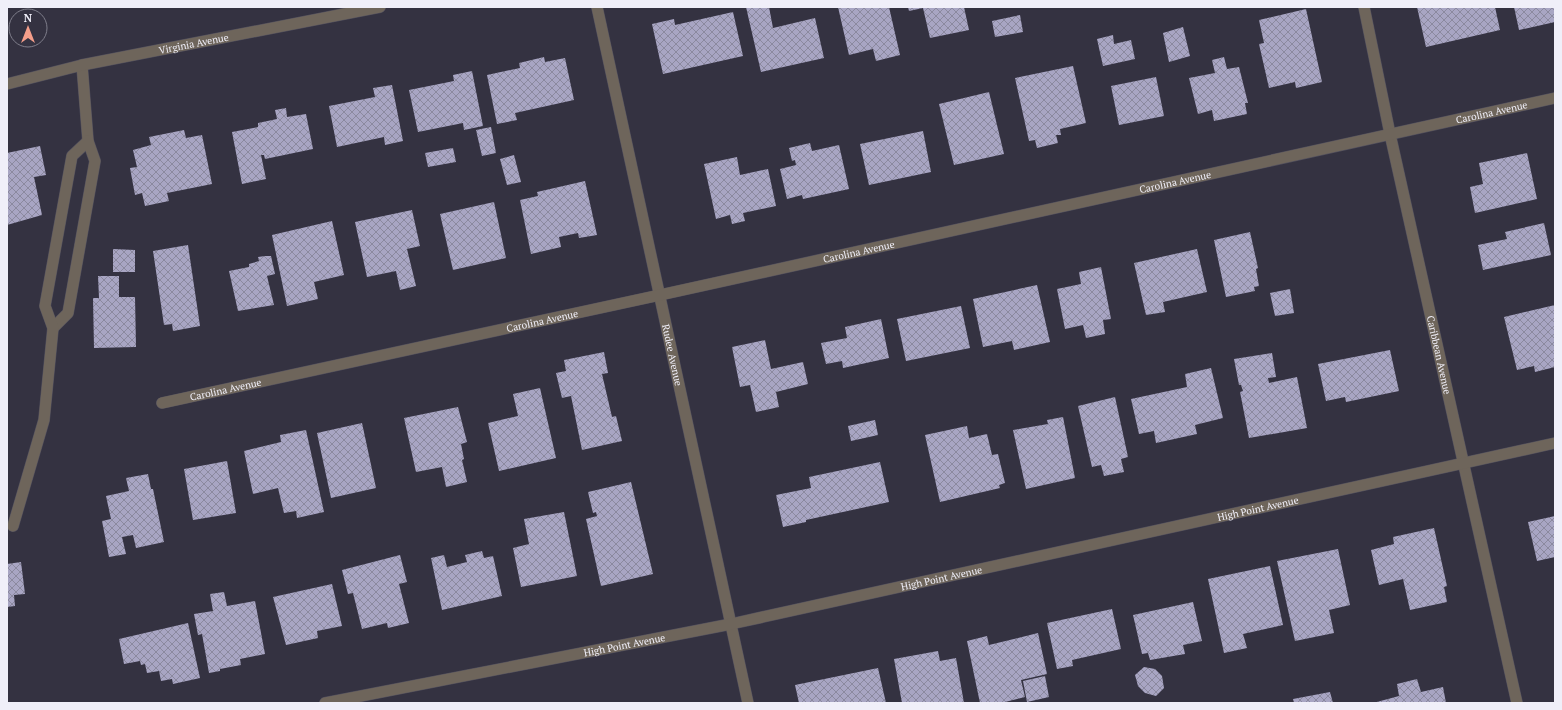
<svg xmlns="http://www.w3.org/2000/svg" width="1562" height="710" font-family="'PT Serif',serif">
<defs>
<pattern id="building-cross-hatch" width="8" height="8" patternUnits="userSpaceOnUse"><rect width="8" height="8" fill="#a8a5c3"/><path d="M0 0l8 8M0 8l8-8" fill="none" stroke="#8b899f"/></pattern>
</defs>
<rect width="100%" height="100%" fill="#343241"/>
<g fill="url(#building-cross-hatch)">
<path d="M 746,7 L 769,7 L 773,28 L 815,18 L 824,58 L 761,72 Z"/>
<path d="M 838,7 L 889,7 L 900,55 L 876,61 L 873,49 L 849,55 Z"/>
<path d="M 908,7 L 964,7 L 969,30 L 930,38 L 923,8 L 909,11 Z"/>
<path d="M 1417,7 L 1495,7 L 1500,30 L 1426,47 Z"/>
<path d="M 1514,7 L 1555,7 L 1555,22 L 1519,30 Z"/>
<path d="M 1306,9 L 1322,82 L 1296,88 L 1295,82 L 1269,88 L 1259,44 L 1264,43 L 1259,20 Z"/>
<path d="M 733,12 L 743,56 L 663,74 L 652,24 L 674,19 L 675,25 Z"/>
<path d="M 1020,15 L 1023,32 L 995,37 L 992,21 Z"/>
<path d="M 1183,27 L 1190,56 L 1169,62 L 1163,33 Z"/>
<path d="M 1113,35 L 1114,44 L 1131,40 L 1135,59 L 1103,66 L 1097,39 Z"/>
<path d="M 544,57 L 545,62 L 565,58 L 574,100 L 515,113 L 517,120 L 497,124 L 487,75 L 520,68 L 519,63 Z"/>
<path d="M 1224,57 L 1227,69 L 1239,67 L 1248,103 L 1245,103 L 1247,114 L 1214,121 L 1212,110 L 1198,114 L 1189,78 L 1215,73 L 1212,60 Z"/>
<path d="M 1073,66 L 1086,123 L 1060,129 L 1061,135 L 1056,135 L 1058,143 L 1037,148 L 1035,140 L 1029,141 L 1015,78 Z"/>
<path d="M 472,71 L 483,126 L 464,130 L 463,123 L 418,132 L 409,90 L 454,81 L 453,75 Z"/>
<path d="M 1156,77 L 1164,116 L 1119,125 L 1111,86 Z"/>
<path d="M 392,85 L 403,141 L 385,145 L 384,137 L 337,147 L 329,106 L 375,97 L 373,88 Z"/>
<path d="M 989,92 L 1004,154 L 954,165 L 939,104 Z"/>
<path d="M 286,108 L 287,117 L 306,114 L 313,149 L 265,159 L 264,155 L 261,155 L 266,179 L 242,184 L 232,132 L 258,127 L 258,123 L 277,119 L 275,110 Z"/>
<path d="M 491,127 L 496,153 L 482,156 L 476,130 Z"/>
<path d="M 184,130 L 186,138 L 202,135 L 212,184 L 167,193 L 169,201 L 145,206 L 142,193 L 135,195 L 130,168 L 137,167 L 133,150 L 151,145 L 149,137 Z"/>
<path d="M 923,131 L 931,172 L 869,185 L 860,144 Z"/>
<path d="M 810,143 L 812,151 L 839,145 L 849,189 L 803,199 L 802,195 L 787,199 L 780,169 L 796,165 L 795,160 L 792,161 L 789,148 Z"/>
<path d="M 40,146 L 46,175 L 34,177 L 42,215 L 7,225 L 7,153 Z"/>
<path d="M 453,148 L 456,162 L 428,167 L 425,153 Z"/>
<path d="M 1527,153 L 1537,199 L 1475,213 L 1470,187 L 1483,184 L 1479,163 Z"/>
<path d="M 514,155 L 521,182 L 507,185 L 500,159 Z"/>
<path d="M 737,157 L 740,175 L 768,169 L 776,206 L 743,213 L 745,221 L 732,224 L 730,215 L 716,219 L 704,164 Z"/>
<path d="M 585,181 L 597,235 L 579,238 L 578,233 L 559,237 L 561,247 L 531,254 L 520,200 L 538,196 L 537,192 Z"/>
<path d="M 494,202 L 506,258 L 453,270 L 440,214 Z"/>
<path d="M 412,210 L 420,246 L 407,249 L 416,286 L 400,290 L 396,271 L 367,277 L 355,222 Z"/>
<path d="M 332,221 L 344,275 L 314,282 L 318,299 L 287,306 L 272,235 Z"/>
<path d="M 1544,223 L 1551,255 L 1483,270 L 1478,245 L 1507,239 L 1505,232 Z"/>
<path d="M 1250,232 L 1258,268 L 1256,269 L 1259,286 L 1254,287 L 1255,291 L 1226,297 L 1214,240 Z"/>
<path d="M 188,245 L 200,326 L 173,331 L 172,324 L 164,325 L 153,251 Z"/>
<path d="M 113,249 L 135,250 L 135,272 L 113,272 Z"/>
<path d="M 1197,249 L 1207,292 L 1163,302 L 1165,312 L 1146,315 L 1134,263 Z"/>
<path d="M 265,256 L 271,256 L 275,274 L 267,276 L 274,305 L 238,311 L 229,271 L 249,267 L 249,264 L 259,261 L 258,257 Z"/>
<path d="M 1101,267 L 1111,319 L 1103,320 L 1105,334 L 1086,338 L 1083,325 L 1065,329 L 1057,289 L 1081,284 L 1079,272 Z"/>
<path d="M 98,276 L 119,276 L 119,297 L 135,297 L 136,347 L 94,348 L 93,298 L 99,298 Z"/>
<path d="M 1037,285 L 1050,342 L 1014,350 L 1012,341 L 983,347 L 973,299 Z"/>
<path d="M 1290,289 L 1294,313 L 1275,316 L 1270,293 Z"/>
<path d="M 1555,305 L 1555,367 L 1535,372 L 1534,366 L 1517,370 L 1504,317 Z"/>
<path d="M 961,306 L 970,348 L 906,361 L 897,319 Z"/>
<path d="M 881,319 L 889,358 L 843,368 L 842,361 L 826,364 L 821,343 L 847,338 L 845,327 Z"/>
<path d="M 765,340 L 771,369 L 803,362 L 808,384 L 776,392 L 779,407 L 756,412 L 750,385 L 740,387 L 732,347 Z"/>
<path d="M 1390,350 L 1399,391 L 1346,402 L 1345,397 L 1326,401 L 1318,364 Z"/>
<path d="M 604,352 L 608,373 L 602,374 L 612,417 L 616,416 L 622,441 L 582,450 L 571,396 L 562,398 L 556,373 L 566,371 L 564,360 Z"/>
<path d="M 1272,353 L 1276,377 L 1268,378 L 1269,383 L 1297,377 L 1307,428 L 1249,438 L 1240,392 L 1243,391 L 1241,385 L 1239,385 L 1234,359 Z"/>
<path d="M 1211,368 L 1223,418 L 1195,425 L 1197,434 L 1156,443 L 1154,431 L 1139,434 L 1131,399 L 1187,387 L 1185,374 Z"/>
<path d="M 540,388 L 556,458 L 499,471 L 488,423 L 518,416 L 513,394 Z"/>
<path d="M 1115,397 L 1128,457 L 1121,459 L 1124,472 L 1104,476 L 1101,465 L 1092,467 L 1078,406 Z"/>
<path d="M 458,407 L 467,442 L 461,444 L 464,459 L 462,460 L 467,482 L 446,487 L 442,467 L 416,472 L 404,418 Z"/>
<path d="M 1063,417 L 1075,478 L 1026,489 L 1013,430 L 1048,424 L 1047,420 Z"/>
<path d="M 875,420 L 878,435 L 851,441 L 848,426 Z"/>
<path d="M 362,423 L 376,488 L 331,498 L 317,433 Z"/>
<path d="M 967,426 L 969,438 L 987,434 L 992,455 L 998,454 L 1005,483 L 999,485 L 1000,488 L 940,502 L 925,435 Z"/>
<path d="M 306,430 L 324,512 L 297,518 L 296,511 L 284,513 L 278,488 L 253,494 L 244,451 L 281,442 L 280,435 Z"/>
<path d="M 227,461 L 236,513 L 193,520 L 184,469 Z"/>
<path d="M 880,462 L 889,502 L 806,520 L 806,522 L 783,527 L 776,495 L 811,488 L 809,477 Z"/>
<path d="M 148,474 L 151,489 L 153,489 L 164,542 L 136,548 L 133,535 L 122,537 L 126,554 L 109,557 L 102,521 L 111,519 L 106,496 L 129,491 L 126,478 Z"/>
<path d="M 631,482 L 653,574 L 601,586 L 586,519 L 597,516 L 596,512 L 593,513 L 588,492 Z"/>
<path d="M 564,512 L 577,576 L 521,587 L 513,548 L 529,544 L 524,519 Z"/>
<path d="M 1555,516 L 1555,557 L 1537,561 L 1528,522 Z"/>
<path d="M 1434,528 L 1447,586 L 1444,587 L 1447,602 L 1410,610 L 1403,579 L 1379,585 L 1371,550 L 1394,544 L 1393,537 Z"/>
<path d="M 1338,549 L 1350,605 L 1329,610 L 1334,633 L 1295,641 L 1277,561 Z"/>
<path d="M 482,551 L 484,558 L 493,556 L 502,596 L 442,610 L 431,558 L 444,555 L 447,567 L 467,562 L 465,555 Z"/>
<path d="M 400,555 L 407,582 L 399,584 L 409,623 L 388,628 L 387,623 L 362,629 L 353,593 L 348,594 L 342,570 Z"/>
<path d="M 21,562 L 25,594 L 14,595 L 15,606 L 7,607 L 7,564 Z"/>
<path d="M 1270,566 L 1283,625 L 1243,634 L 1247,648 L 1224,653 L 1208,579 Z"/>
<path d="M 332,584 L 342,626 L 317,631 L 318,638 L 286,645 L 273,597 Z"/>
<path d="M 224,592 L 227,606 L 255,601 L 265,654 L 240,659 L 241,665 L 220,669 L 220,671 L 209,673 L 202,634 L 198,635 L 194,614 L 213,611 L 210,594 Z"/>
<path d="M 1193,602 L 1202,641 L 1183,645 L 1185,654 L 1150,660 L 1148,653 L 1142,654 L 1133,615 Z"/>
<path d="M 1112,609 L 1121,649 L 1072,660 L 1073,666 L 1057,669 L 1047,623 Z"/>
<path d="M 188,623 L 200,678 L 173,684 L 172,679 L 161,681 L 159,671 L 147,673 L 145,664 L 141,665 L 140,661 L 124,664 L 119,639 Z"/>
<path d="M 1038,633 L 1047,674 L 1021,680 L 1025,697 L 1001,703 L 980,703 L 967,641 L 987,636 L 989,645 Z"/>
<path d="M 938,651 L 940,661 L 956,658 L 964,703 L 902,703 L 894,659 Z"/>
<path d="M 1144,667 L 1155,669 L 1162,676 L 1164,688 L 1156,696 L 1145,693 L 1138,686 L 1135,675 Z"/>
<path d="M 878,668 L 886,703 L 799,703 L 795,685 Z"/>
<path d="M 1045,676 L 1049,697 L 1027,702 L 1023,681 Z"/>
<path d="M 1417,679 L 1421,692 L 1443,687 L 1446,703 L 1373,703 L 1399,696 L 1397,684 Z"/>
<path d="M 1330,692 L 1333,703 L 1294,703 L 1293,699 Z"/>
</g>
<g fill="none" stroke-linecap="round" stroke-linejoin="round">
<defs>
<g id="service">
<path d="M 53,328 L 68,313 L 95,161 L 88,141 L 82,65"/>
<path d="M 13,526 L 44,420 L 53,328 L 45,306 L 72,156 L 88,141"/>
</g>
<g id="minor">
<path id="s1" d="M 597,7 L 748,703"/>
<path id="s2" d="M 1364,7 L 1390,134 L 1517,703"/>
<path id="s3" d="M 7,84 L 82,65 L 380,7"/>
<path id="s4" d="M 162,403 L 660,295 L 1555,98"/>
<path id="s5" d="M 325,703 L 731,624 L 1555,443"/>
</g>
</defs>
<use href="#service" stroke="#52505e" stroke-width="12"/>
<use href="#minor" stroke="#52505e" stroke-width="12"/>
<use href="#service" stroke="#6e655b" stroke-width="11"/>
<use href="#minor" stroke="#6e655b" stroke-width="11"/>
</g>
<g text-anchor="middle" dominant-baseline="central" stroke-width="4" stroke-linejoin="round" paint-order="stroke">
<g font-size="10" fill="#f0eff9" stroke="#343241">
<text stroke="none"><textPath href="#s3" startOffset="191">Virginia Avenue</textPath></text>
<text stroke="none"><textPath href="#s4" startOffset="1361">Carolina Avenue</textPath></text>
<text stroke="none"><textPath href="#s4" startOffset="1037">Carolina Avenue</textPath></text>
<text stroke="none"><textPath href="#s4" startOffset="713">Carolina Avenue</textPath></text>
<text stroke="none"><textPath href="#s4" startOffset="389">Carolina Avenue</textPath></text>
<text stroke="none"><textPath href="#s1" startOffset="356">Rudee Avenue</textPath></text>
<text stroke="none"><textPath href="#s2" startOffset="356">Caribbean Avenue</textPath></text>
<text stroke="none"><textPath href="#s4" startOffset="65">Carolina Avenue</textPath></text>
<text stroke="none"><textPath href="#s5" startOffset="953">High Point Avenue</textPath></text>
<text stroke="none"><textPath href="#s5" startOffset="629">High Point Avenue</textPath></text>
<text stroke="none"><textPath href="#s5" startOffset="305">High Point Avenue</textPath></text>
</g>
</g>
<rect width="1562" height="710" fill="none" stroke="#f0eff9" stroke-width="16"/>
<g transform="translate(28 28)"><circle r="19" fill="#343241" stroke="#7f7e8b"/>
<path d="M0-3L7 15L0 10L-7 15Z" fill="#f49e8a"/>
<text y="-6" font-size="11" font-weight="bold" text-anchor="middle" fill="#f0eff9">N</text>
</g>
</svg>
